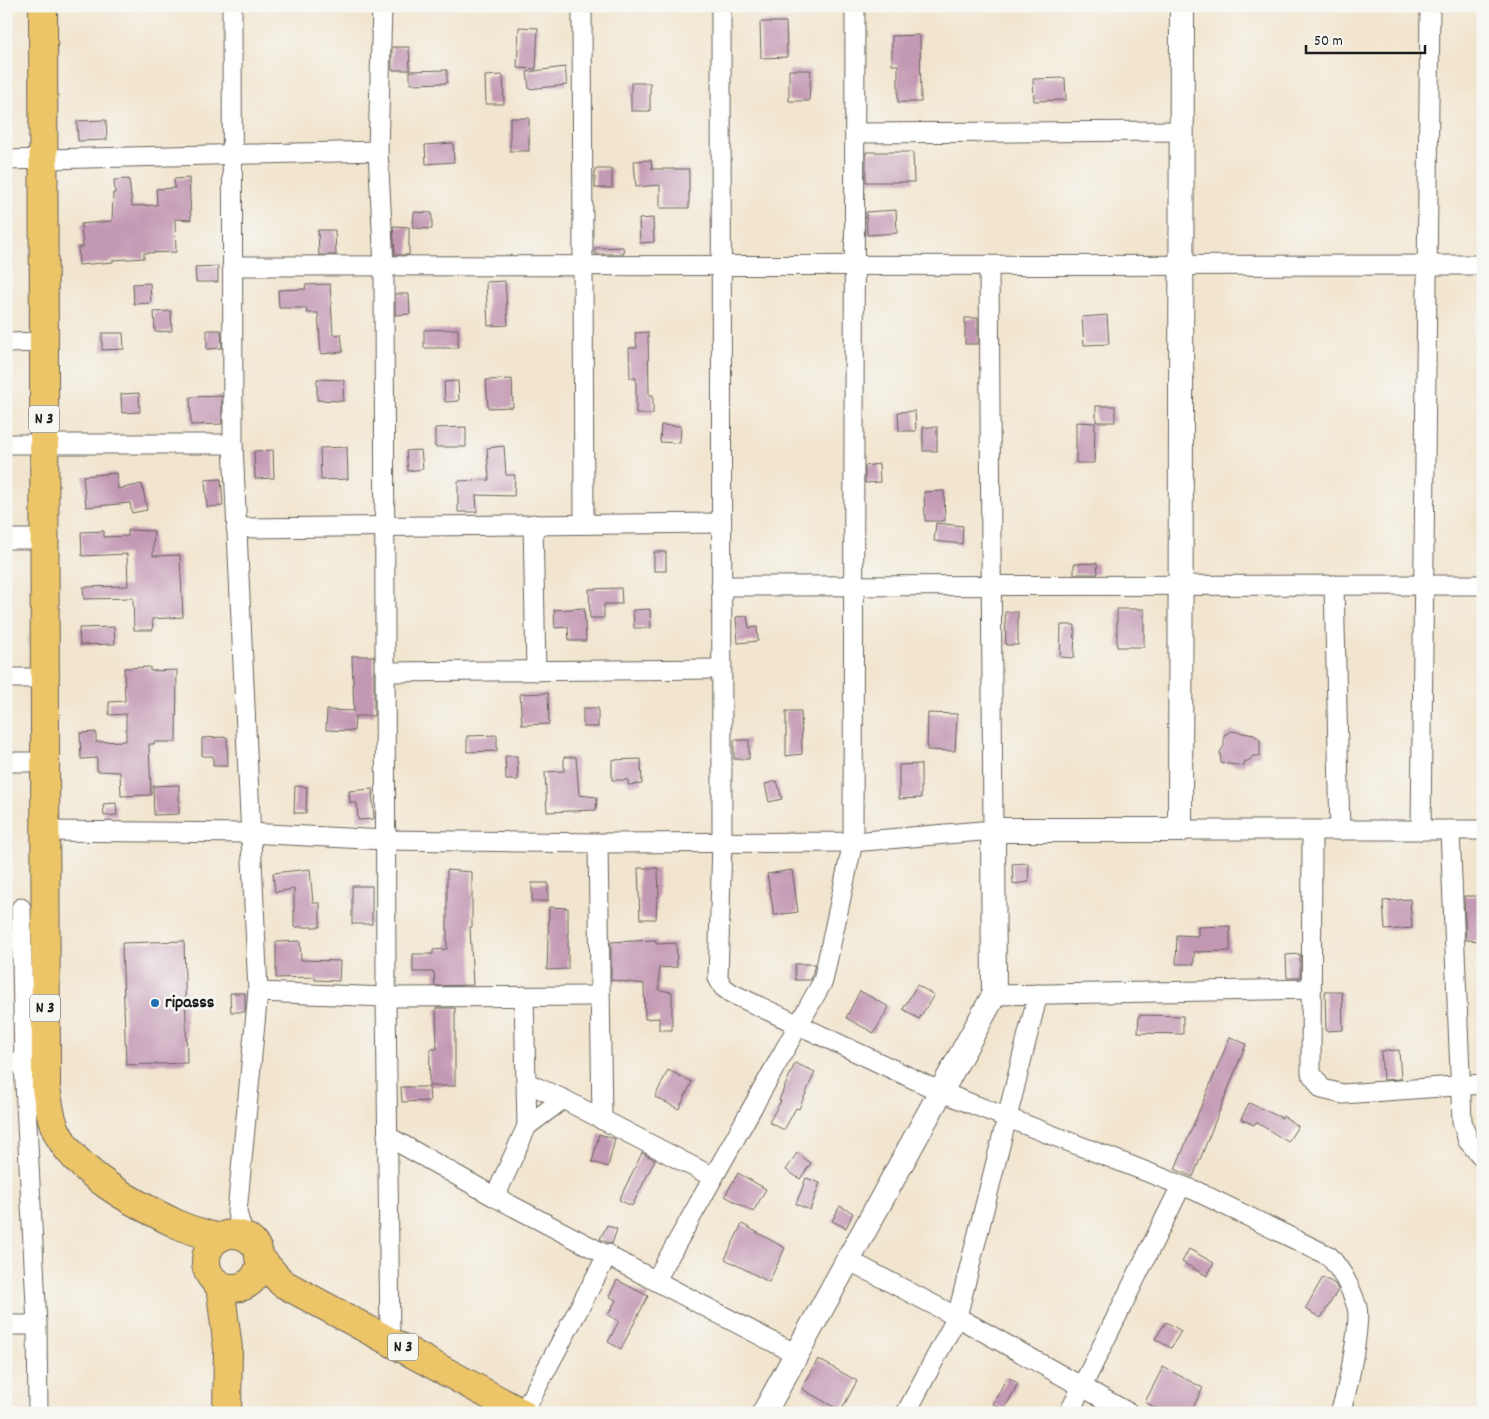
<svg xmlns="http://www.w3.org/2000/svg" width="1489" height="1419" font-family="Dekko,sans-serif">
<rect width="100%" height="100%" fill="#f6f6f2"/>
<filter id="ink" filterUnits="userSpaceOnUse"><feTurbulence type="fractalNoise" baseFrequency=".02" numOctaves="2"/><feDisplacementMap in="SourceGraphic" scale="10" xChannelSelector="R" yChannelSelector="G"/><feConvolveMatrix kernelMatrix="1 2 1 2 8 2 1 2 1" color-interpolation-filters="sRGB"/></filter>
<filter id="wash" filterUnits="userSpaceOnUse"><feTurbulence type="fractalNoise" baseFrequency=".0096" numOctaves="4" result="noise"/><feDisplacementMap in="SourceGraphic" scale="20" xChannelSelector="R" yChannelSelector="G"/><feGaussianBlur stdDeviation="1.12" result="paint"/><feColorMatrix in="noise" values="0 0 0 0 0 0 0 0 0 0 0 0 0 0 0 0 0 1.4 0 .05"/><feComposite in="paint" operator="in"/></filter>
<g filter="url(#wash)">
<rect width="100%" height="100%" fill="#f2e5cf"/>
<g id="blocks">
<g fill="#c398b3">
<path d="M 760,22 L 786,22 L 787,57 L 761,58 Z"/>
<path d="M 519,27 L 538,28 L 536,69 L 517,68 Z"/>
<path d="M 920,35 L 921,102 L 898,102 L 898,65 L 892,65 L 892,36 Z"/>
<path d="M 392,47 L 409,47 L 410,70 L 392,70 Z"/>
<path d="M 565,67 L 567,85 L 529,89 L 527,72 Z"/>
<path d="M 447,70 L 447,83 L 410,84 L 410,71 Z"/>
<path d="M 789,70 L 811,70 L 809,101 L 789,101 Z"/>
<path d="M 503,75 L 504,104 L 486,104 L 485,76 Z"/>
<path d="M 1065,78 L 1066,100 L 1034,101 L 1033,79 Z"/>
<rect x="631" y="83" width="19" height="28"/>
<rect x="510" y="118" width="19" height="33"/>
<path d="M 106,120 L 107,140 L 78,141 L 77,121 Z"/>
<path d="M 453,143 L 454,162 L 426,164 L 425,145 Z"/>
<path d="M 866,152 L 913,152 L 914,182 L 866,182 Z"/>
<path d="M 651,160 L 652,169 L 689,169 L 689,208 L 660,208 L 660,185 L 636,187 L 634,161 Z"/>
<rect x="595" y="169" width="17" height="19"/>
<path d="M 189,178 L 191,220 L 175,219 L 176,252 L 144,253 L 144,258 L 113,260 L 113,262 L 79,265 L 78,247 L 83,247 L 81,224 L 112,221 L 113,193 L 115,193 L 114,180 L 129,179 L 132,206 L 157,205 L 156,189 L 175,188 L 174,179 Z"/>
<path d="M 896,210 L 897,233 L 867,235 L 866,212 Z"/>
<path d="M 414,212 L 432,213 L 432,229 L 413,228 Z"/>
<path d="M 653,218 L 654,242 L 640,243 L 639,219 Z"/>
<path d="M 393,226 L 409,227 L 409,255 L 395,255 Z"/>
<path d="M 318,230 L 335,230 L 336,255 L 319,255 Z"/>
<path d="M 623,247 L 624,254 L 595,254 L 595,248 Z"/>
<path d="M 218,266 L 218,282 L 196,282 L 195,267 Z"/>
<path d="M 505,281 L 508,325 L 488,326 L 486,282 Z"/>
<path d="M 150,283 L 151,303 L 134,304 L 133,284 Z"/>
<path d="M 330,284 L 333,335 L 341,334 L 343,352 L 321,354 L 318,313 L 307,313 L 306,308 L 279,308 L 278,290 L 306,289 L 305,285 Z"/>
<path d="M 395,294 L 409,294 L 410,314 L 395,315 Z"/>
<path d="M 171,311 L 172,331 L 155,332 L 154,312 Z"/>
<path d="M 1107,315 L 1109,344 L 1084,345 L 1082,317 Z"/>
<rect x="965" y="318" width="13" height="26"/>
<path d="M 458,329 L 458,348 L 424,348 L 424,330 Z"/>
<path d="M 207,330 L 221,330 L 222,348 L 207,349 Z"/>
<path d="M 648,332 L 649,395 L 653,395 L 653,414 L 636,414 L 636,378 L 630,378 L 629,348 L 637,348 L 635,333 Z"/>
<path d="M 102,333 L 123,333 L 124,349 L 102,350 Z"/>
<path d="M 317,379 L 344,380 L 343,401 L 317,400 Z"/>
<path d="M 512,379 L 513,407 L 488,408 L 486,380 Z"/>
<path d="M 458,381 L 459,401 L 445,402 L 444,382 Z"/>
<path d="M 139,393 L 140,412 L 122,413 L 121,394 Z"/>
<path d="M 222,396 L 222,424 L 191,425 L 190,397 Z"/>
<rect x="1096" y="406" width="19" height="16"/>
<path d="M 915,411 L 916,431 L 899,431 L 898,412 Z"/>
<path d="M 1076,422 L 1095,423 L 1094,463 L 1076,463 Z"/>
<path d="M 661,425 L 681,426 L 680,443 L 660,442 Z"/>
<path d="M 466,427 L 466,447 L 435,447 L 435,428 Z"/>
<rect x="923" y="427" width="14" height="24"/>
<path d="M 504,446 L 506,475 L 515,475 L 514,496 L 476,495 L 477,512 L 458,512 L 458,481 L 489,480 L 487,448 Z"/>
<path d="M 347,447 L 348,479 L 321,480 L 320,448 Z"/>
<path d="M 273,450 L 274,478 L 255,479 L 254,451 Z"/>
<path d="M 421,450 L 423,469 L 408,471 L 406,451 Z"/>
<path d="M 879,464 L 880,482 L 865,483 L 865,466 Z"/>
<path d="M 116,473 L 118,489 L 142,484 L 147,510 L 132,513 L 130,503 L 86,507 L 83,476 Z"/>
<path d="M 221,479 L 223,506 L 207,507 L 205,480 Z"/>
<path d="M 944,491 L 945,521 L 925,521 L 924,492 Z"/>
<path d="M 936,523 L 963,526 L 962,544 L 934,541 Z"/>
<path d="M 128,530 L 154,531 L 153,556 L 180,555 L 183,617 L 152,619 L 153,630 L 134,630 L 133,598 L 84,599 L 83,587 L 128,586 L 127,554 L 82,556 L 81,532 L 104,531 L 104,537 L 128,536 Z"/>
<rect x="654" y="552" width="12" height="19"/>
<path d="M 1097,563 L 1098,574 L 1074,574 L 1074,564 Z"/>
<path d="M 621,588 L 622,604 L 604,604 L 604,618 L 590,618 L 589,589 Z"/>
<path d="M 584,608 L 586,641 L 569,641 L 568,627 L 555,628 L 554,610 Z"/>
<path d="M 650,609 L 651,628 L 634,628 L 633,610 Z"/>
<rect x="1117" y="609" width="27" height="38"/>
<path d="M 1005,612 L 1018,612 L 1018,645 L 1006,645 Z"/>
<path d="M 747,616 L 749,628 L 757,627 L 758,641 L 738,643 L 736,617 Z"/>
<path d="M 1061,625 L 1075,625 L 1074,658 L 1060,657 Z"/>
<path d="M 114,627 L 115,644 L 80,645 L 79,628 Z"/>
<path d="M 352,656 L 374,656 L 374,716 L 355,716 L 354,731 L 326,730 L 327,710 L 354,711 Z"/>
<path d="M 150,667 L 150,671 L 177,670 L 176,742 L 154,742 L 154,744 L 149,744 L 151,795 L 121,796 L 120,772 L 97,771 L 97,758 L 81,759 L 80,733 L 96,732 L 96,742 L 126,741 L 126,714 L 109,715 L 109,702 L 125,701 L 124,668 Z"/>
<path d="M 548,693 L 549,724 L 522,725 L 520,694 Z"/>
<rect x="583" y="708" width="15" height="19"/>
<path d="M 786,711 L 801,711 L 802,754 L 786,756 Z"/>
<path d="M 928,713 L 957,714 L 955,751 L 927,750 Z"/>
<path d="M 1232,731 L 1254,735 L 1260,740 L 1260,756 L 1253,756 L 1249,761 L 1245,761 L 1244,766 L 1221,763 L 1220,752 L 1224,746 L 1224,735 Z"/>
<path d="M 497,735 L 497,751 L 467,752 L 467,736 Z"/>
<path d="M 227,737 L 228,766 L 213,766 L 213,756 L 202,756 L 202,738 Z"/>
<rect x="734" y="740" width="15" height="19"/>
<path d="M 505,756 L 517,756 L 518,780 L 506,780 Z"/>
<path d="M 564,757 L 576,757 L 579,795 L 597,797 L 596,810 L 547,812 L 545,772 L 564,771 Z"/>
<path d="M 641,759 L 642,784 L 628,785 L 628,780 L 612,780 L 612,760 Z"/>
<path d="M 921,764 L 921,798 L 899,799 L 899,765 Z"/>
<path d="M 777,781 L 782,799 L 769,802 L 765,784 Z"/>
<path d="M 179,785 L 179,814 L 154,815 L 153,786 Z"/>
<path d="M 295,786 L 307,787 L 306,813 L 294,813 Z"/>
<path d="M 372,789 L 374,819 L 358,820 L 357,803 L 350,803 L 349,791 Z"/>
<path d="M 116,803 L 117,815 L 104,816 L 103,804 Z"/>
<path d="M 1028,863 L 1029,882 L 1013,884 L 1012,864 Z"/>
<path d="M 638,868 L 658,868 L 659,897 L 657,897 L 656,919 L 640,919 Z"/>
<path d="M 310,869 L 313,903 L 320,903 L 320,927 L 294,927 L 294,889 L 275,892 L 273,873 Z"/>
<path d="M 447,870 L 472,872 L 472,927 L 470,927 L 473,985 L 435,986 L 434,972 L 413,972 L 413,954 L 433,954 L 433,950 L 447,949 Z"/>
<path d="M 792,870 L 798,912 L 774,915 L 767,874 Z"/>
<rect x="532" y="883" width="16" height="18"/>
<rect x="352" y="886" width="20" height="38"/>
<path d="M 1464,896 L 1483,896 L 1483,941 L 1466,940 Z"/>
<path d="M 1410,899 L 1412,928 L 1385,930 L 1383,901 Z"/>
<path d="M 549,907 L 568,908 L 568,969 L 547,970 Z"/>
<path d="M 1230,926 L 1230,951 L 1194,952 L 1194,964 L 1176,964 L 1177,935 L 1198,936 L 1198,927 Z"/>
<path d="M 656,940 L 656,944 L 676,943 L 677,967 L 659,968 L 659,990 L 672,992 L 672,1030 L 659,1030 L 659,1018 L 645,1019 L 644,984 L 611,980 L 611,942 Z"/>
<path d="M 184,941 L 187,1063 L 126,1065 L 122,943 Z"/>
<path d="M 300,941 L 301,960 L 340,961 L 339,981 L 315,980 L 315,977 L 276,978 L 276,942 Z"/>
<path d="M 1300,954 L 1300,978 L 1287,978 L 1286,955 Z"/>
<path d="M 795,964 L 815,964 L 811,980 L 795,980 Z"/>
<path d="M 917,985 L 934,995 L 919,1019 L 903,1009 Z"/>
<path d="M 860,991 L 889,1007 L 874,1033 L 846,1018 Z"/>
<path d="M 1325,992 L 1342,992 L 1343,1030 L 1326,1031 Z"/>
<path d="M 230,993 L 245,993 L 245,1012 L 231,1012 Z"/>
<path d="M 436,1008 L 455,1008 L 455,1086 L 429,1086 L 430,1049 L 437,1049 Z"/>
<path d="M 1139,1015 L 1183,1016 L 1183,1034 L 1138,1033 Z"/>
<path d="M 1230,1037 L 1246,1044 L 1193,1177 L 1175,1169 Z"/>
<path d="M 1399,1050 L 1401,1079 L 1383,1080 L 1381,1051 Z"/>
<path d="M 795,1063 L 815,1072 L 799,1109 L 796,1108 L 784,1130 L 769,1122 L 781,1101 L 779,1100 Z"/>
<path d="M 668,1070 L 692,1082 L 679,1109 L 655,1097 Z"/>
<path d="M 401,1087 L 429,1087 L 430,1101 L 402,1102 Z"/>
<path d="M 1249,1103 L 1282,1118 L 1283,1116 L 1298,1126 L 1288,1142 L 1256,1122 L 1254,1125 L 1241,1119 Z"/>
<path d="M 599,1134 L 615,1139 L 608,1167 L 592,1162 Z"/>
<path d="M 642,1153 L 655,1160 L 632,1206 L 619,1200 Z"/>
<path d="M 797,1153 L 811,1163 L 800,1179 L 786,1170 Z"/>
<path d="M 738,1173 L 766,1189 L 753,1212 L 725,1196 Z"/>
<path d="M 806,1178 L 820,1183 L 810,1210 L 796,1204 Z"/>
<path d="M 840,1206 L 853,1213 L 846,1228 L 832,1221 Z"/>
<path d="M 742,1224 L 785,1248 L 769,1282 L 725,1259 Z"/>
<path d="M 607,1225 L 617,1229 L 612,1244 L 600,1239 Z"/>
<path d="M 1189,1249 L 1214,1263 L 1207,1276 L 1182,1262 Z"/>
<path d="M 1323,1277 L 1335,1284 L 1338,1290 L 1321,1318 L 1305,1309 Z"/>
<path d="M 617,1280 L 648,1296 L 621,1349 L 608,1342 L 619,1321 L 608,1315 L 616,1300 L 609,1296 Z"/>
<path d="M 1166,1322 L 1181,1331 L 1171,1348 L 1155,1339 Z"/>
<path d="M 818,1359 L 857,1381 L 841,1411 L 802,1389 Z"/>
<path d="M 1163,1367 L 1203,1388 L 1190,1413 L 1165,1413 L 1145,1402 Z"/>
<path d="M 1007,1377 L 1018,1383 L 1004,1410 L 993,1404 Z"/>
</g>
</g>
</g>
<g filter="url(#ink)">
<use href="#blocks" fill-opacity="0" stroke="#67625b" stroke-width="1"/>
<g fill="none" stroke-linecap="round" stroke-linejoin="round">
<defs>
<g id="minor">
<path d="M 232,6 L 233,444 L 258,992 L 237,1212 L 244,1237"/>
<path d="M 382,6 L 378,151 L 384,266 L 386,997 L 390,1340"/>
<path d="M 582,6 L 584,524"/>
<path d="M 721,6 L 722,842 L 718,978 L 723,987 L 731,993 L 941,1092 L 1196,1191 L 1329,1256 C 1342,1271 1351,1287 1357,1307 C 1361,1322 1347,1399 1339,1413"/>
<path d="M 855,133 L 1182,131"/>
<path d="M 6,160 L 378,151"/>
<path d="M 232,266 L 1483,265"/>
<path d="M 6,343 L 44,342"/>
<path d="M 6,444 L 233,444"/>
<path d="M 533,524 L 536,671"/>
<path d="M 236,528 L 721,523"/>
<path d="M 6,539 L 44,539"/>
<path d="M 1334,585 L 1340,830"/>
<path d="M 721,586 L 1483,585"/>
<path d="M 386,672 L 721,669"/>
<path d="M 6,678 L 44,678"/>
<path d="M 6,762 L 45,762"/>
<path d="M 1180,830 L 1483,830"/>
<path d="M 1312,830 L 1311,1073 L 1322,1089 L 1343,1094 L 1483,1084"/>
<path d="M 1421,830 L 1430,6"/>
<path d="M 1450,830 L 1462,1121 L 1468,1141 L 1483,1158"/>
<path d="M 46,831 L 249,833 L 385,840 L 598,843 L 853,842 L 993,830 L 989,265"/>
<path d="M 598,843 L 602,1120"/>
<path d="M 21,908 L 24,1063 L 37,1325 L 38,1413"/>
<path d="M 258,992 L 386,997 L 600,996"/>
<path d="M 994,995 L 1311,989"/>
<path d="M 6,1062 L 36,1064"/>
<path d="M 527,1083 L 563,1099 L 713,1177"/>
<path d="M 527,1126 L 563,1099"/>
<path d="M 387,1136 L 495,1197 L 796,1354"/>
<path d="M 495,1197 L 527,1126 L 524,996"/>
<path d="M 848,1260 L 957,1317 L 1129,1413"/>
<path d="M 656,1280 L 823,981 L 853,842 L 855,6"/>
<path d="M 6,1325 L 37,1325"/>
<path d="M 523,1413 L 608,1254"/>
<path d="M 906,1413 L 957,1317 L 1038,994"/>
<path d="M 1069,1413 L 1181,1186"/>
</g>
<path id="tertiary" d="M 764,1413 L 994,995 L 993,830 L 1180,830 L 1182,6"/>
<g id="primary">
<path d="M 43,6 L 46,1089 C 49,1103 50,1118 56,1130 C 76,1174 137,1205 179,1225 C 191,1231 206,1234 219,1238"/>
<circle cx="233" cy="1261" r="27"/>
<path d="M 259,1257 L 282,1283 L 522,1413"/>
<path d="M 220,1285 L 228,1349 L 227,1413"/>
</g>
</defs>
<use href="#minor" stroke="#67625b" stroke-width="21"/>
<use href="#tertiary" stroke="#67625b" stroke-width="26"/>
<use href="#primary" stroke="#67625b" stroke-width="30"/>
<use href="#minor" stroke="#fff" stroke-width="19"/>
<use href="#tertiary" stroke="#fff" stroke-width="24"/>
<use href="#primary" stroke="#edc569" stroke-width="28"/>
</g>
</g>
<circle fill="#1f6fb2" stroke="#f6f6f2" stroke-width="2" cx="155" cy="1003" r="5"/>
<g text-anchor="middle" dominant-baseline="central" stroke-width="5" stroke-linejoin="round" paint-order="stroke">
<g fill="#f6f6f2" stroke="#5d5d5c" stroke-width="1">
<rect x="29" y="405.5" width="30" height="27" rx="4"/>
<rect x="30" y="994.5" width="30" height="27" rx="4"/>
<rect x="388" y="1333.5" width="30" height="27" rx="4"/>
</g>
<g font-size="16" font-weight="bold" fill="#1c1c1c">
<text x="44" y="419">N 3</text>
<text x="45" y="1008">N 3</text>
<text x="403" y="1347">N 3</text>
</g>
<g font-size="18" font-weight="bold" fill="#1c1c1c" stroke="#f6f6f2" text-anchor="start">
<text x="165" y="1003">ripasss</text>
</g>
</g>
<rect width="1489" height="1419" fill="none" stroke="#f6f6f2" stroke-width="25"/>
<path d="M1306 45v8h119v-8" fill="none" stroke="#1c1c1c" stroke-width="2.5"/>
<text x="1314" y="45" font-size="15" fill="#1c1c1c" stroke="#f6f6f2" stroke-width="4" paint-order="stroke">50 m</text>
</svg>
